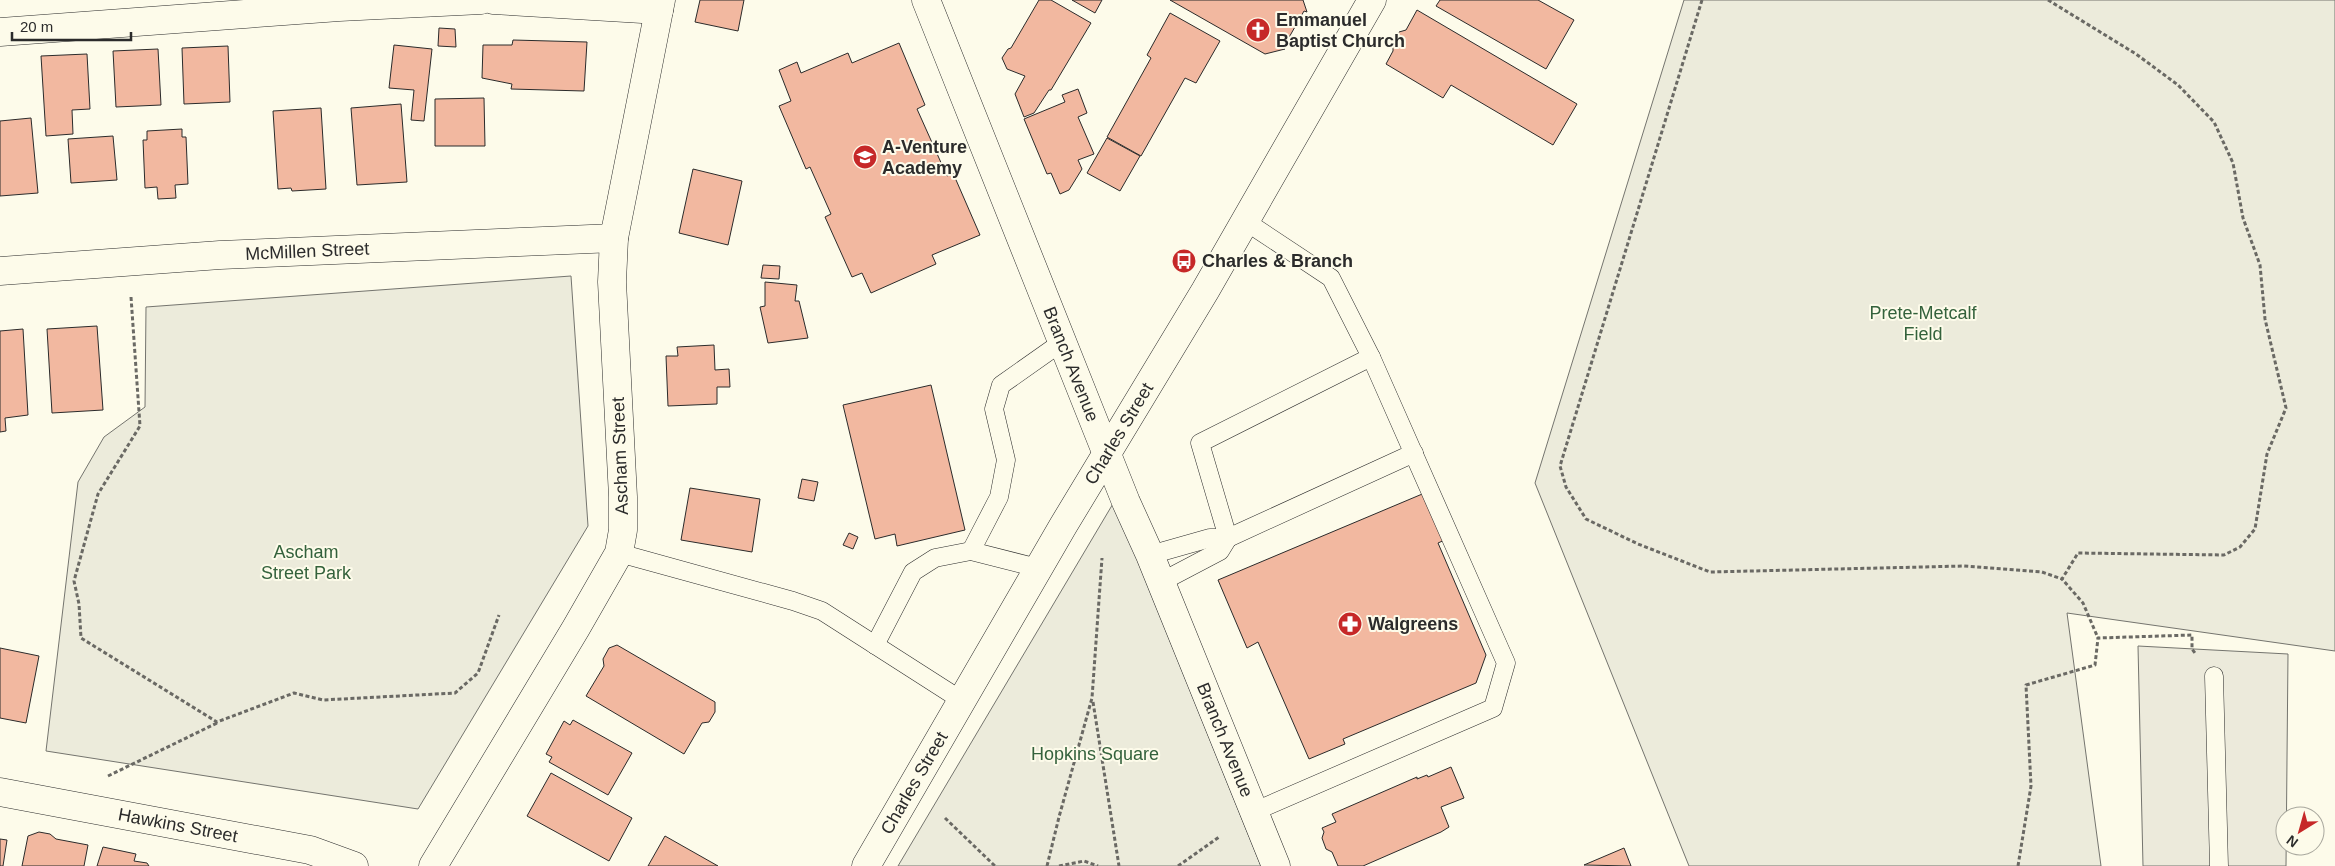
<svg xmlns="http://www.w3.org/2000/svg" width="2335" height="866" font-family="Helvetica,sans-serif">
<rect width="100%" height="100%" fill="#fdfbea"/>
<g fill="#ecebdb" stroke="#74746e">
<path d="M 1684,0 L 2335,0 L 2335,651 L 2067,613 L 2101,866 L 1689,866 L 1535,483 Z"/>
<path d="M 571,276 L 588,526 L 418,809 L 46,751 L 78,482 L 104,437 L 145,407 L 146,307 Z"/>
<path d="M 1114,502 L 1261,866 L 898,866 Z"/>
</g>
<path fill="#eceadb" stroke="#74746e" d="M 2138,646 L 2288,654 L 2286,866 L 2143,866 Z"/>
<g fill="#f2b8a0" stroke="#2b2b2b">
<path d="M 700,0 L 744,0 L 738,31 L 695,22 Z"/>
<path d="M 1039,0 L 1051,0 L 1091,23 L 1051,90 L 1049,90 L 1034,113 L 1024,117 L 1015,94 L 1025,76 L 1007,69 L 1002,58 L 1008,49 L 1011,48 Z"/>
<path d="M 1072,0 L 1102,0 L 1095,13 Z"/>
<path d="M 1170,0 L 1303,0 L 1307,12 L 1304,11 L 1283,48 L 1285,49 L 1265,54 Z"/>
<path d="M 1440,0 L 1538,0 L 1574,20 L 1546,69 L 1436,6 Z"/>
<path d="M 1417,10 L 1577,104 L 1553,145 L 1451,85 L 1443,98 L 1386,64 L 1393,51 L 1393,44 L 1399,32 L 1406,30 Z"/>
<path d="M 1170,13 L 1220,41 L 1196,83 L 1185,78 L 1141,156 L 1107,137 L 1151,58 L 1147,55 Z"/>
<path d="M 439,28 L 455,29 L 456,47 L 438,46 Z"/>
<path d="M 513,40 L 587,42 L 584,91 L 511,89 L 512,84 L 482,78 L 483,45 L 512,45 Z"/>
<path d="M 899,43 L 925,105 L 917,109 L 947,176 L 953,173 L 980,235 L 932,255 L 936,264 L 871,293 L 862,273 L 852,277 L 825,217 L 831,214 L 810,167 L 806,169 L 779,106 L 791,101 L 779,70 L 797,62 L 801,73 L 848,53 L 852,63 Z"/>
<path d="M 394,45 L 432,49 L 424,121 L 411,120 L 414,90 L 389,88 Z"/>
<path d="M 228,46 L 230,102 L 184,104 L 182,48 Z"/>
<path d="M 158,49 L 161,105 L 116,107 L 113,51 Z"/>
<path d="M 87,54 L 90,109 L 72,110 L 73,134 L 46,136 L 41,56 Z"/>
<path d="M 1078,89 L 1087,113 L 1078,117 L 1094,154 L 1078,160 L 1082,169 L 1069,190 L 1060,194 L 1051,173 L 1047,174 L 1024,119 L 1065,102 L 1062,95 Z"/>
<path d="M 484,98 L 485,146 L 435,146 L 435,99 Z"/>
<path d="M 401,104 L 407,182 L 357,185 L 351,108 Z"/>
<path d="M 321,108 L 326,189 L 292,191 L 291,188 L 278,189 L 273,111 Z"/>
<path d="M 31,118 L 38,193 L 0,196 L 0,121 Z"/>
<path d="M 182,129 L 182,137 L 186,137 L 188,184 L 175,185 L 176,198 L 158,199 L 157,187 L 145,188 L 143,140 L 147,140 L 147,131 Z"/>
<path d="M 113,136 L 117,180 L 71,183 L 68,139 Z"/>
<path d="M 1107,138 L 1140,156 L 1120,191 L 1087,173 Z"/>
<path d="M 693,169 L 742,181 L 728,245 L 679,233 Z"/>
<path d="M 763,265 L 780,266 L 779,279 L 761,278 Z"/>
<path d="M 765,282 L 797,285 L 795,301 L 799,301 L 808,338 L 768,343 L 760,307 L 765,306 Z"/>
<path d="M 97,326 L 103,410 L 52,413 L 47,329 Z"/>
<path d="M 23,329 L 28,415 L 5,418 L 6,431 L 0,432 L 0,331 Z"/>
<path d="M 714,345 L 715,370 L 729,369 L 730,387 L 717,387 L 717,404 L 668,406 L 666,356 L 678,356 L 677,347 Z"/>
<path d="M 931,385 L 965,530 L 897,546 L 895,534 L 875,539 L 843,405 Z"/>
<path d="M 802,479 L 818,482 L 814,501 L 798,498 Z"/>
<path d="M 690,488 L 760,499 L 752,552 L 681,540 Z"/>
<path d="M 1427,492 L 1447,539 L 1438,543 L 1486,655 L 1476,683 L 1343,739 L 1345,744 L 1309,759 L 1258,642 L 1247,648 L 1218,580 Z"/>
<path d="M 849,533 L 858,537 L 853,549 L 843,545 Z"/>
<path d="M 617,645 L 715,702 L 715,712 L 709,722 L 702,723 L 684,754 L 586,696 L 604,666 L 603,659 L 609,648 Z"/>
<path d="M 0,648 L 39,656 L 26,723 L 0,718 Z"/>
<path d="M 573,720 L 632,753 L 608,795 L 549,762 L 552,757 L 546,754 L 564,721 L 570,725 Z"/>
<path d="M 1451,767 L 1464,798 L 1441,807 L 1449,827 L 1441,832 L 1363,866 L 1338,866 L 1332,852 L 1326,849 L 1322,838 L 1324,832 L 1322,828 L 1336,822 L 1332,814 L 1417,777 L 1417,779 L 1427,775 L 1428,777 Z"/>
<path d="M 551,773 L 632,818 L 609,861 L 527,816 Z"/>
<path d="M 39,832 L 50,834 L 56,839 L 88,845 L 84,866 L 22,866 L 28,836 Z"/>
<path d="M 665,836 L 718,866 L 648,866 Z"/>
<path d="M 0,839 L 7,840 L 3,866 L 0,866 Z"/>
<path d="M 103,847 L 136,854 L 134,861 L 147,863 L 149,866 L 97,866 Z"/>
<path d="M 1624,848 L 1631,866 L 1584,865 Z"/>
</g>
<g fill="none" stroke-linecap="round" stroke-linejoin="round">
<defs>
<g id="lane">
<path d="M 1245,221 L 1331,278 L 1371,357 L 1506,663 L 1493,708 L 1253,812"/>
<path d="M 971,551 L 999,497 L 1006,460 L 994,409 L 1001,385 L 1062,342"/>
<path d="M 619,553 L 793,601 L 822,611 L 961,700"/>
<path d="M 1150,555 L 1210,538 L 1228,538 L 1414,453"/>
<path d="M 1161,582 L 1220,551 L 1228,538 L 1200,443 L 1371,357"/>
<path d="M 875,645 L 913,572 L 935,558 L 971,551 L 1038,568"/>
<path d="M 2214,676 L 2219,866"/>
</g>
<g id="street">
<path d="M 493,0 L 659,10"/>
<path d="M 0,32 L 339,7 L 481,0"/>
<path id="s1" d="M 0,271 L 220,255 L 614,238"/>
<path id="s2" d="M 0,792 L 310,850 L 354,866"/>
<path d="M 433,866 L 576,628 L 619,553 L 623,530 L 623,497 L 612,282 L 614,238 L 661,0"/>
</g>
<g id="secondary">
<path id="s3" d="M 926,0 L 1126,502 L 1150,555 L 1276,866"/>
</g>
<g id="primary">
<path id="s4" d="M 866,866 L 1063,526 L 1205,291 L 1372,0"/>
</g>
</defs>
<use href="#lane" stroke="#2b2b2b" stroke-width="19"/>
<use href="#street" stroke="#2b2b2b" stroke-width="29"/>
<use href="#secondary" stroke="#2b2b2b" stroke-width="29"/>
<use href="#primary" stroke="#2b2b2b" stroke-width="29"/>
<g stroke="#6a6964" stroke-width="3" stroke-dasharray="4 2.5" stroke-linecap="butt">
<path d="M 1702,0 L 1560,466 L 1566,487 L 1586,519 L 1638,544 L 1710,572 L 1964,566 L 2042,572 L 2062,579"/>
<path d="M 2048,0 L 2136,54 L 2178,85 L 2214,122 L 2233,163 L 2243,218 L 2260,265 L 2265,319 L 2286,408 L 2267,454 L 2255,529 L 2240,547 L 2224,555 L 2078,553 L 2062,579 L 2083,603 L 2098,638"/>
<path d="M 131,297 L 140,426 L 98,494 L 74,581 L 79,604 L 81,638 L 217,722 L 294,693 L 323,700 L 455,693 L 478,673 L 499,615"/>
<path d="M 1093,702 L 1119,866"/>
<path d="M 108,776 L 217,723"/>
<path d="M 945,818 L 995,866"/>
<path d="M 1047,866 L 1059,817 L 1092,698 L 1102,558"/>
<path d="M 1059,866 L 1084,861 L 1098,866"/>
<path d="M 1178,866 L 1219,837"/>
<path d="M 2018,866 L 2031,786 L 2026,685 L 2095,665 L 2098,638 L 2192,635 L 2192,649 L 2195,653"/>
</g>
<use href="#lane" stroke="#fdfbea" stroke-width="18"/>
<use href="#street" stroke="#fdfbea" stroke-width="28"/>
<use href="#secondary" stroke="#fdfbea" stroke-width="28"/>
<use href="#primary" stroke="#fdfbea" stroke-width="28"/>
</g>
<defs>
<symbol id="church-disc" viewBox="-11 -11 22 22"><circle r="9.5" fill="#c62828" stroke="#fdfbea"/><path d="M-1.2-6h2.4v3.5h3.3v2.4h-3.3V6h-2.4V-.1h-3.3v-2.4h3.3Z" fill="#fff"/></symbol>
<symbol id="school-disc" viewBox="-11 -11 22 22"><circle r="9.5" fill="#c62828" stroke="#fdfbea"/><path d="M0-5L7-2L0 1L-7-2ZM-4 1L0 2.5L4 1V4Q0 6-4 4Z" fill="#fff"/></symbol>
<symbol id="bus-disc" viewBox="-11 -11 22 22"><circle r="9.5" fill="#c62828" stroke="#fdfbea"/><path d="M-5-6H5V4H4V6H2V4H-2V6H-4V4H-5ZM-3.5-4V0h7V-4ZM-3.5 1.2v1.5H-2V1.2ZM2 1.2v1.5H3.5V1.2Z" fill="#fff"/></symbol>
<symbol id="pharmacy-disc" viewBox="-11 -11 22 22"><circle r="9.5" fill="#c62828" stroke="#fdfbea"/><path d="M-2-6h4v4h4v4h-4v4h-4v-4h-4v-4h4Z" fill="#fff"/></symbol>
</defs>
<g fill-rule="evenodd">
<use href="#church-disc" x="1244" y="16" width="28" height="28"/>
<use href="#school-disc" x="851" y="143" width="28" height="28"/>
<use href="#bus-disc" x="1170" y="247" width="28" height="28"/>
<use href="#pharmacy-disc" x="1336" y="610" width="28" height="28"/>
</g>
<g text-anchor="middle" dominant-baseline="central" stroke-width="4" stroke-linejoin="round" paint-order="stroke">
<g font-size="18" font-weight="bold" fill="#2b2b2b" stroke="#fdfbea" text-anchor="start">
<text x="1276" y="20">Emmanuel<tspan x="1276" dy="21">Baptist Church</tspan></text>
<text x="882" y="147">A-Venture<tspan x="882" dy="21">Academy</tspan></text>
<text x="1202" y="261">Charles &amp; Branch</text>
<text x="1368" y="624">Walgreens</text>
</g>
<g font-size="18" fill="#2b2b2b" stroke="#fdfbea">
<text stroke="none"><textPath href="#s1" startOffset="308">McMillen Street</textPath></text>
<text stroke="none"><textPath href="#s3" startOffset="392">Branch Avenue</textPath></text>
<text stroke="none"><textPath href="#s4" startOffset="501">Charles Street</textPath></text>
<text transform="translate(620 456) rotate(-92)">Ascham Street</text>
<text stroke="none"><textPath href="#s3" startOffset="798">Branch Avenue</textPath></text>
<text stroke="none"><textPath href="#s4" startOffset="96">Charles Street</textPath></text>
<text stroke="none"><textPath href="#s2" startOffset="181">Hawkins Street</textPath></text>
</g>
<g font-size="18" fill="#34623c" stroke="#fdfbea">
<text x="1923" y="313">Prete-Metcalf<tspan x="1923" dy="21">Field</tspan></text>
<text x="306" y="552">Ascham<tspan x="306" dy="21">Street Park</tspan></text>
<text x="1095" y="754">Hopkins Square</text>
</g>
</g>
<g transform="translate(2300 831) rotate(217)"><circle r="24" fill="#fdfbea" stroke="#a9a89e"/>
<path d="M0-4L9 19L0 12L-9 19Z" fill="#c62828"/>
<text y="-8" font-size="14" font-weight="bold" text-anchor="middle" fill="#2b2b2b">N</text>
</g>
<path d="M12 32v8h119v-8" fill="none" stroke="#2b2b2b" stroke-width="2.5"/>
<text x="20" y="32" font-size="15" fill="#2b2b2b" stroke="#fdfbea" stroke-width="4" paint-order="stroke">20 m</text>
</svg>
